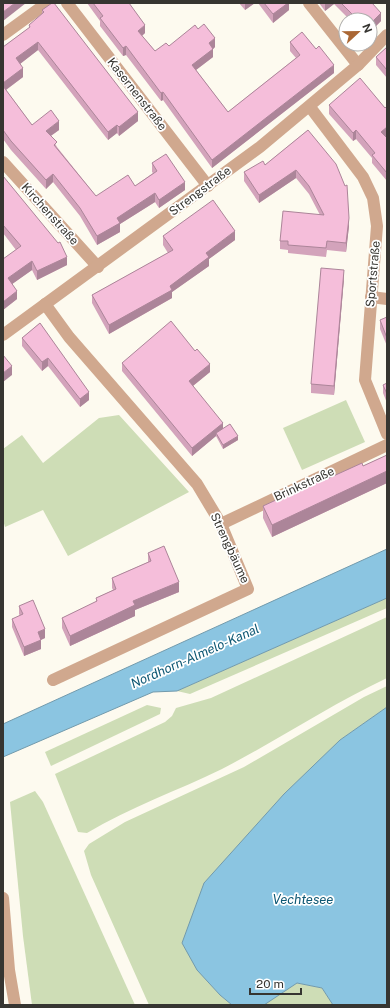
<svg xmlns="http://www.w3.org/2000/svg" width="390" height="1008" font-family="'Public Sans',sans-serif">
<rect width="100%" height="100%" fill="#fdfaef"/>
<g fill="#ceddb6">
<path d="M 346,400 L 365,442 L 302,470 L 283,428 Z"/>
<path d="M 119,415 L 189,492 L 68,556 L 43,510 L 5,527 L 3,520 L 3,449 L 22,435 L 43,463 L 99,418 Z"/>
<path d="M 387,598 L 387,608 L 190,694 L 177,691 Z"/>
<path d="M 387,617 L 387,678 C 330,705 278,740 222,769 C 177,791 130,807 87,833 L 78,832 L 55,774 L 165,722 L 172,716 L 176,708 L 211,698 Z"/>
<path d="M 387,686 L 387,707 L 340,740 L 182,943 C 196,967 210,988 232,1005 L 149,1005 L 91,875 L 84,851 L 89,844 L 125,822 L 244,767 L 364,697 Z"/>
<path d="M 147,705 L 161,708 L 160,714 L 51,766 L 45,752 Z"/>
<path d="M 35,791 L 43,802 L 135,1005 L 32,1005 L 23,936 L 10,802 Z"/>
<path d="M 297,983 L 322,988 L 333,1005 L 264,1005 Z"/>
</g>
<g fill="#8bc5e1" stroke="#729aac">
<path d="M 387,549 L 387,598 L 177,691 L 153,692 L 3,757 L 3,724 Z"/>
<path d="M 387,707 L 387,1005 L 333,1005 L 322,988 L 297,983 L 264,1005 L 232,1005 L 220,995 L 197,970 L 182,943 L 204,883 L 284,794 L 340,740 Z"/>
</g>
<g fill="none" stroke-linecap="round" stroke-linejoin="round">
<g stroke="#d0a88e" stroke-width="12">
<path d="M 67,3 L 208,186"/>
<path d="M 309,3 L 358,65"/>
<path d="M 3,35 L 47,3"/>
<path d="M 310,107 L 363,177 L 373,198 L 377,226 L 365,380 L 387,434"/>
<path d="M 3,162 L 98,267"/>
<path d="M 371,297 L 387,299"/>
<path d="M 45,304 L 69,337 L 197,484 L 221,524 L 248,589 L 53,680"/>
<path d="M 3,335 L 260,147 L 358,65 L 387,35"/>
<path d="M 221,524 L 387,445"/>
<path d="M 3,898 L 9,970 L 15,1005"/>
</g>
</g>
<g fill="#d3a3bb">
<path d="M 87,3 L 129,3 L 145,33 L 142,36 L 155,51 L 169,46 L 198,29 L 215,47 L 213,49 L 213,57 L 196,70 L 228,112 L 296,58 L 290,51 L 290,42 L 334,73 L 212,168 L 163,100 L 161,101 L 126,55 L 123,56 L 100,26 L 100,21 Z"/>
<path d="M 239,3 L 255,3 L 245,10 Z"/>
<path d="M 258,3 L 289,3 L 289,10 L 273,23 Z"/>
<path d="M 319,3 L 372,3 L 381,21 L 370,32 L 370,20 L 350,20 L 334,4 L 325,11 Z"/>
<path d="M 42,10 L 138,121 L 119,136 L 117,133 L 108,140 L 38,50 L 20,64 L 23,77 L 6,90 L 32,125 L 59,130 L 51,136 L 57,147 L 96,196 L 135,186 L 153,173 L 152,172 L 152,163 L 185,190 L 159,208 L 155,202 L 120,224 L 120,232 L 97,245 L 80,216 L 53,182 L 46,189 L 11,150 L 3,139 L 3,47 L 29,28 L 29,25 L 42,14 Z"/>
<path d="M 387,47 L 387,78 L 376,65 L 376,57 Z"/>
<path d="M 329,105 L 385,108 L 387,106 L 387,136 L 386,137 L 387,138 L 387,181 L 372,163 L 372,158 L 356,139 L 353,141 L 329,114 Z"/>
<path d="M 308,130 L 349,226 L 346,252 L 327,250 L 326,257 L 288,253 L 288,250 L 280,249 L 280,241 L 320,215 L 309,194 L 296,178 L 259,203 L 244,181 L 244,172 L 265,165 Z"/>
<path d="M 3,176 L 67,265 L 37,280 L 32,270 L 12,284 L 17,299 L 3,310 L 3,259 L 16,250 L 3,233 Z"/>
<path d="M 163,236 L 235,240 L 209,259 L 209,266 L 172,292 L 172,298 L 109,334 L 92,303 L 92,295 L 168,253 L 163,245 Z"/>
<path d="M 344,278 L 334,395 L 311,393 L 311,384 Z"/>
<path d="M 387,317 L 387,346 L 380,329 L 380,320 Z"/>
<path d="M 40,323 L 89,400 L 80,407 L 48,366 L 42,371 L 22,346 L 22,338 Z"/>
<path d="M 122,363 L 210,372 L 193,386 L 223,428 L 238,440 L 223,449 L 216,436 L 192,456 L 122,371 Z"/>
<path d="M 387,383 L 387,403 L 383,393 L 383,385 Z"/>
<path d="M 387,455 L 387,483 L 272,537 L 263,518 L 263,506 L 329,478 L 363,466 Z"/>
<path d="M 148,553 L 179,592 L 135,610 L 135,616 L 70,646 L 62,628 L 62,618 L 96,602 L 96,598 L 113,590 L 112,588 L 112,578 L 148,562 Z"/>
<path d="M 19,606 L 45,638 L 41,640 L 41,649 L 24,656 L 12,627 L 12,619 L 20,616 L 19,614 Z"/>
</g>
<g fill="#ac8599">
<path d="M 15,3 L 26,3 L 3,21 L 3,12 Z"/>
<path d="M 245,3 L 255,3 L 245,10 Z"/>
<path d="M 288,3 L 289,3 L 289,10 L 273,23 L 273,14 Z"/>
<path d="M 325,3 L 334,3 L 334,4 L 325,11 Z"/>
<path d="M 381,13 L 381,21 L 370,32 L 370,24 Z"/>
<path d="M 145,25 L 145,33 L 138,39 L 138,31 Z"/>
<path d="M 215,38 L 215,47 L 213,49 L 213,57 L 192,73 L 192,65 L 209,43 Z"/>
<path d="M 38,42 L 38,50 L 16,67 L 16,58 Z"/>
<path d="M 126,46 L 126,55 L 123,56 L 123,48 Z"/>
<path d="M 334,65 L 334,73 L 212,168 L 212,160 Z"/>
<path d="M 23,68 L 23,77 L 3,92 L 3,83 Z"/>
<path d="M 163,92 L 163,100 L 161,101 L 161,93 Z"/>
<path d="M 138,112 L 138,121 L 119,136 L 119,127 Z"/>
<path d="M 59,121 L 59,130 L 46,139 L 46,131 Z"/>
<path d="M 117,125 L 117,133 L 108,140 L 108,132 Z"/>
<path d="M 387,127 L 387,136 L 381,140 L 381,132 Z"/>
<path d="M 356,130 L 356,139 L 353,141 L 353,133 Z"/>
<path d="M 296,170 L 296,178 L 259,203 L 259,195 Z"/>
<path d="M 53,174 L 53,182 L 46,189 L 46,180 Z"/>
<path d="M 185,182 L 185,190 L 159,208 L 159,200 Z"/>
<path d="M 155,193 L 155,202 L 120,224 L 120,232 L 97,245 L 97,236 L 117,218 Z"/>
<path d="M 349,218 L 349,226 L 346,252 L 346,243 Z"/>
<path d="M 235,231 L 235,240 L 209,259 L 209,266 L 172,292 L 172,298 L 109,334 L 109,325 L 170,286 L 206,253 Z"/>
<path d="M 67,257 L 67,265 L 37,280 L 37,271 Z"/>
<path d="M 32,261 L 32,270 L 8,287 L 8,278 Z"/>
<path d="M 344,270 L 344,278 L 334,395 L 334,386 Z"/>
<path d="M 17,291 L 17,299 L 3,310 L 3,302 Z"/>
<path d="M 48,358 L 48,366 L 42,371 L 42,362 Z"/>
<path d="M 210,364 L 210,372 L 189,389 L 189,381 Z"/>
<path d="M 12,366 L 12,375 L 3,382 L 3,373 Z"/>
<path d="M 89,392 L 89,400 L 80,407 L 80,399 Z"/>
<path d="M 223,423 L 223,430 L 216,433 L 216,436 L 192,456 L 192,448 Z"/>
<path d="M 238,436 L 238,440 L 223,449 L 223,445 Z"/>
<path d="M 387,471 L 387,483 L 272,537 L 272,525 Z"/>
<path d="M 179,582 L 179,592 L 135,610 L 135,616 L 70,646 L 70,636 L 133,601 Z"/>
<path d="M 45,629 L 45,638 L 38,641 L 38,632 Z"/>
<path d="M 41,640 L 41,649 L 24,656 L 24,647 Z"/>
</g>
<g fill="#f5beda" stroke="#ac8599">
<path d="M 3,3 L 15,3 L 3,12 Z"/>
<path d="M 52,3 L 54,3 L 138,112 L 119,127 L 117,125 L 108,132 L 38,42 L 16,58 L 23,68 L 3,83 L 3,47 L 30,27 L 29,25 L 44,12 L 42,10 Z"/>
<path d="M 93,3 L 129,3 L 145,25 L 138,31 L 155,51 L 166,43 L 169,46 L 195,25 L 198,29 L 204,24 L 215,38 L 209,43 L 213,49 L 192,65 L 228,112 L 300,55 L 290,42 L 302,32 L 316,49 L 319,46 L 334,65 L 212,160 L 163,92 L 161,93 L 126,46 L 123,48 L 100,18 L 103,16 Z"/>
<path d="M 264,3 L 288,3 L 273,14 Z"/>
<path d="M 341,3 L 372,3 L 381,13 L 370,24 L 370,20 L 358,20 Z"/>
<path d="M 387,47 L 387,70 L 376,57 Z"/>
<path d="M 360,78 L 385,108 L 387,106 L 387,127 L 381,132 L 387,138 L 387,173 L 372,155 L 375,153 L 356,130 L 353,133 L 329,105 Z"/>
<path d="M 3,86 L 32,125 L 51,110 L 59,121 L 46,131 L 57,142 L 54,145 L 96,196 L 128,175 L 135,186 L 157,171 L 152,163 L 166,154 L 185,182 L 159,200 L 155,193 L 117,218 L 120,223 L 97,236 L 80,208 L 53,174 L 46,180 L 11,141 L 3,130 Z"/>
<path d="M 308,130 L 336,164 L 345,186 L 347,185 L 349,218 L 346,243 L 327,241 L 326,248 L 288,245 L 288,241 L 280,241 L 283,211 L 324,215 L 309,186 L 296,170 L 259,195 L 244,172 L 263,161 L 265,165 Z"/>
<path d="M 3,176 L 58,243 L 60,242 L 67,257 L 37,271 L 32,261 L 8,278 L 17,291 L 3,302 L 3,259 L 21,246 L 3,225 Z"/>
<path d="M 213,200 L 235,231 L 206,253 L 209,257 L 170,286 L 172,290 L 109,325 L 92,295 L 173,250 L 163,236 Z"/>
<path d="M 321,268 L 344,270 L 334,386 L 311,384 Z"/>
<path d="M 387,317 L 387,338 L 380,320 Z"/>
<path d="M 171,321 L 195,351 L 197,349 L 210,364 L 189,381 L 223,423 L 192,448 L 122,363 Z"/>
<path d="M 40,323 L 89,392 L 80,399 L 48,358 L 42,362 L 22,338 Z"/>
<path d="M 3,355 L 12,366 L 3,373 Z"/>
<path d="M 387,383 L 387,394 L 383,385 Z"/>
<path d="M 230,424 L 238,436 L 223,445 L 216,433 Z"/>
<path d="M 387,455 L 387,471 L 272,525 L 263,506 L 328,476 L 329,478 L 362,463 L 363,466 Z"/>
<path d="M 164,546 L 179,582 L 133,601 L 135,605 L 70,636 L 62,618 L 97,601 L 96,598 L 116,589 L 112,578 L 151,561 L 148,553 Z"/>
<path d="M 33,600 L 45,629 L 38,632 L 41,640 L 24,647 L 12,619 L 23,614 L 19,606 Z"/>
</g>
<g text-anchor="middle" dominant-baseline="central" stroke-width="3.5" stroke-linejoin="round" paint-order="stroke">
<g font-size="12" fill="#363531" stroke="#fff">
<text transform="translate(137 94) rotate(52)">Kasernenstraße</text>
<text transform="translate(200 191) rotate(-37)">Strengstraße</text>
<text transform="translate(50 214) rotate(48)">Kirchenstraße</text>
<text transform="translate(373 274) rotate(-85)">Sportstraße</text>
<text transform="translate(304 484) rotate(-25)">Brinkstraße</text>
<text transform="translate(230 548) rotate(65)">Strengbäume</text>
</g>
<g font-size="13" font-style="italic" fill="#0e5874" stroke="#fff">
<text transform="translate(195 656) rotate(-24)">Nordhorn-Almelo-Kanal</text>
<text x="303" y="899">Vechtesee</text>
</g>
</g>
<rect width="390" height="1008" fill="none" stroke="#363531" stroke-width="8"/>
<g transform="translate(358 32) rotate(68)"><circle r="19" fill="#ffffff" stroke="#afaead"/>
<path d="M0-3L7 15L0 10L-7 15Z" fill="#aa6734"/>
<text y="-6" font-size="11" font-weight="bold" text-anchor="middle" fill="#363531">N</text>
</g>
<path d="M250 988v6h51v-6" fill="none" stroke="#363531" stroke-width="2"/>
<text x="256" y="988" font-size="12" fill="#363531" stroke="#ffffff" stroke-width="3" paint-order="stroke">20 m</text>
</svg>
